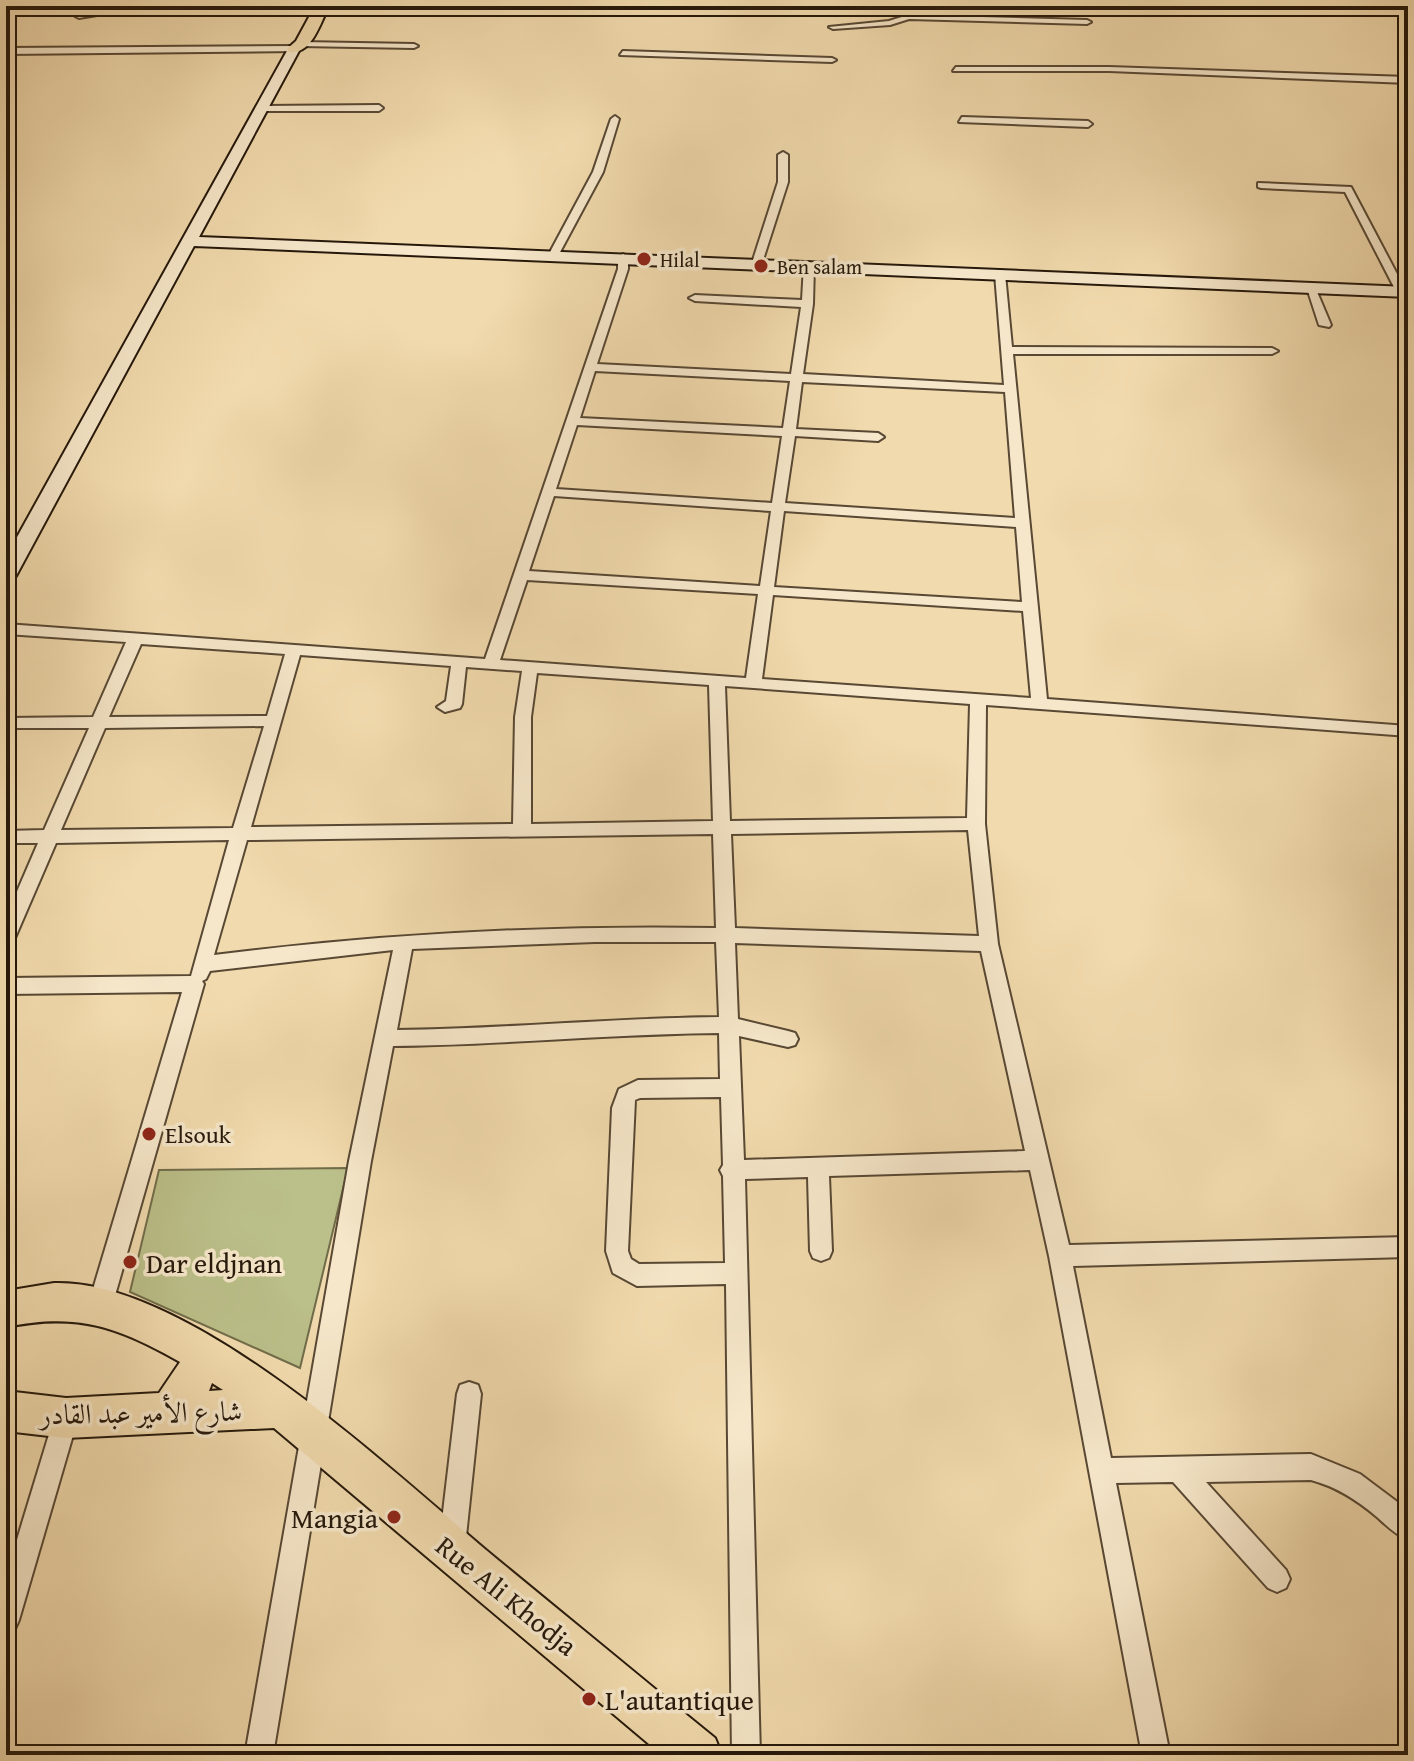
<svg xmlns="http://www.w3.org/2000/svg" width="1414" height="1761" font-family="'Gentium Book Plus',Amiri,serif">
<rect width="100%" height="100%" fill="#f1daad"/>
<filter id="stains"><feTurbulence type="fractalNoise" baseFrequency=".0025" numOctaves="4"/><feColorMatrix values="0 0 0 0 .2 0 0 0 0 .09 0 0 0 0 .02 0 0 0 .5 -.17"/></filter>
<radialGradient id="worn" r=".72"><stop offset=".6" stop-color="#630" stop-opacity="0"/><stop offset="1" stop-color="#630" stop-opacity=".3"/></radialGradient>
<path fill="#bbbf89" stroke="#706c4a" stroke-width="2" d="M 348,1168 L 300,1368 L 130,1292 L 159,1170 Z"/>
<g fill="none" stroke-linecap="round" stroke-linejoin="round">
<defs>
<g id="minor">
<path d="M 107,6 L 115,6 L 109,13 L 79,18 L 75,16 Z"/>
<path d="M 908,15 L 1087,20 L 1091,22 L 1087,24 L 909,19 L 890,25 L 833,29 L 829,27 L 889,21 Z"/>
<path d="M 302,42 L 414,44 L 418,46 L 414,48 L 299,46 Z"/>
<path d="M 623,51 L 832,58 L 836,60 L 832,62 L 620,55 Z"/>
<path d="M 956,67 L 1109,67 L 1408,77 L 1408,83 L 1109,71 L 953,71 Z"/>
<path d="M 263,106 L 379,105 L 383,108 L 379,111 L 260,111 Z"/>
<path d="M 615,116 L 619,119 L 603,172 L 559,254 L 550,256 L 549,254 L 593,172 L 611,119 Z"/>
<path d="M 962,117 L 1088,121 L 1092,124 L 1088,127 L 959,122 Z"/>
<path d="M 783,152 L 788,155 L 788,182 L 762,263 L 757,266 L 752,263 L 778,182 L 778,155 Z"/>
<path d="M 1258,183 L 1351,187 L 1406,291 L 1405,293 L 1396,291 L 1345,192 L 1261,188 L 1258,187 Z"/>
<path d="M 623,254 L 628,257 L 628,269 L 597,364 L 791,374 L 801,307 L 695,301 L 689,298 L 695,295 L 802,300 L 804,265 L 809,262 L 814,265 L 813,304 L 803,374 L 1004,385 L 995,274 L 1000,271 L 1005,274 L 1012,347 L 1272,348 L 1278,351 L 1272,354 L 1013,354 L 1047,699 L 1408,726 L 1408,736 L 986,705 L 985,824 L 998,944 L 1069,1245 L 1408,1237 L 1408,1257 L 1073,1266 L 1111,1458 L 1311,1454 L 1360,1474 L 1408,1510 L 1408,1540 C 1396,1535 1387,1526 1377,1517 C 1357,1500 1337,1487 1311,1480 L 1206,1482 L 1286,1570 L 1290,1579 L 1286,1588 L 1277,1592 L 1268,1588 L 1173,1482 L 1116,1483 L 1170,1755 L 1142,1755 L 1049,1256 L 1030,1170 L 829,1176 L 832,1251 L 829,1258 L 821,1261 L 813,1258 L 810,1251 L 808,1177 L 745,1179 L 760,1755 L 732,1755 L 726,1284 L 637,1286 L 613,1273 L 606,1251 L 612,1108 L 619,1089 L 638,1080 L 720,1079 L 719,1033 C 610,1034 502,1045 393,1046 L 371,1161 L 273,1755 L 245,1755 L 349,1161 L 393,950 L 210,971 L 206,979 L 202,981 L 204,984 L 112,1306 L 108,1314 L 100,1317 L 92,1314 L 88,1306 L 182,992 L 6,994 L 6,978 L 191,976 L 229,840 L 56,843 L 15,938 L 13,943 L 6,945 L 6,917 L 38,843 L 6,843 L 6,831 L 44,830 L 89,728 L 6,728 L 6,718 L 93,717 L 126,642 L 6,634 L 6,624 L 485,659 L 618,269 L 618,257 ZM 595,371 L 790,381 L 783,428 L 580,418 ZM 802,382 L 1005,392 L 1015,518 L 785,503 L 795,436 L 878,441 L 884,437 L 878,433 L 796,429 ZM 577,425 L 782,436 L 772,503 L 556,489 ZM 554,496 L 771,511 L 760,586 L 529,571 ZM 784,511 L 1016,527 L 1022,602 L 774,587 ZM 527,580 L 758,594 L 746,678 L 500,660 ZM 773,595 L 1023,611 L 1031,698 L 762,679 ZM 141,644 L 285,654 L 267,716 L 109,717 ZM 300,655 L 451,666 L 446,701 L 437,707 L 445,712 L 460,708 L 462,704 L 466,667 L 522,671 L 515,717 L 513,824 L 251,827 ZM 537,673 L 709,685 L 713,821 L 531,824 L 531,717 ZM 725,686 L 970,704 L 967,818 L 730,821 ZM 264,726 L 233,828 L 61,830 L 105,728 ZM 968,830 L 979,936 L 735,928 L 731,834 ZM 713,834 L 716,928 C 548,925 381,934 214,955 L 247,840 ZM 595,942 L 716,942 L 719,1017 C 611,1018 504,1029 397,1030 L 412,949 ZM 735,943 L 981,951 L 1025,1151 L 744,1160 L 739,1036 L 788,1047 L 795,1045 L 798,1039 L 795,1033 L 788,1031 L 738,1019 ZM 721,1097 L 723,1165 L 720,1170 L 723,1176 L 725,1263 L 639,1264 L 631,1259 L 628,1251 L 635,1100 L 640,1098 Z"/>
<path d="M 1306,285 L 1315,287 L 1331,325 L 1329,327 L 1319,325 Z"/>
<path d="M 469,1382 L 478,1385 L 481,1394 L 465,1546 L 461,1555 L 452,1559 L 443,1555 L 439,1546 L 457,1394 L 460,1385 Z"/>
<path d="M 66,1406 L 75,1409 L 78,1418 L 19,1620 L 15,1629 L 6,1633 L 6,1576 L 54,1418 L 57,1409 Z"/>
</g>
<path id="tertiary" d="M 294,46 L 298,51 L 6,54 L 6,48 Z"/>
<path id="secondary" d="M 294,46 L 300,49 L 199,237 L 1408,287 L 1408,297 L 194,246 L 16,576 L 6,582 L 6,557 L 288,49 Z"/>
<path id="primary" d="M 54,1283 C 188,1279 385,1465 486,1550 C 551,1604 617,1657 683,1712 L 715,1738 L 722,1755 L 662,1755 L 274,1428 L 66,1438 L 6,1431 L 6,1391 L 66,1398 L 159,1393 L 180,1362 C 118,1327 78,1312 6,1327 L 6,1291 ZM 212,1383 L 223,1390 L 209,1391 Z"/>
<path id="trunk" d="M 315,6 L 329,6 C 320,23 312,55 289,52 L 287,49 L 296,41 Z"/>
</defs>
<use href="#minor" stroke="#584834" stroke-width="4"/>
<use href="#tertiary" stroke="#584834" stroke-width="4"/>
<use href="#secondary" stroke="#25180b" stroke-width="4"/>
<use href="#primary" stroke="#25180b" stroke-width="4"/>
<use href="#trunk" stroke="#25180b" stroke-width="4"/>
<use href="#minor" fill="#f6e7ca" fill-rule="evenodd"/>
<use href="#tertiary" fill="#f6e7ca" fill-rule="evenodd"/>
<use href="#secondary" fill="#f6e7ca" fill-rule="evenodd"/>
<use href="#primary" fill="#f1daad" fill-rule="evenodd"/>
<use href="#trunk" fill="#f1daad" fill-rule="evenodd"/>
</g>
<g fill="#8f2418" stroke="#f6e7ca" stroke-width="3">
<circle cx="644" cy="259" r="8"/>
<circle cx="761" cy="266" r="8"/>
<circle cx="149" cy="1134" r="8"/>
<circle cx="130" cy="1262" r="8"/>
<circle cx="394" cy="1517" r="8"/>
<circle cx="589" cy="1699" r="8"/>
</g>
<g text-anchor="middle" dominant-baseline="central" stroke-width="7" stroke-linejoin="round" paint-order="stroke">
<g font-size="20" fill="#25180b" stroke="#f6e7ca" text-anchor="start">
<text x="660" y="259">Hilal</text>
<text x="777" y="266">Ben salam</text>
</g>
<g font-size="24" fill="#25180b" stroke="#f6e7ca" text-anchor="start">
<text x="165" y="1134">Elsouk</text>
</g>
<g font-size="28" fill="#25180b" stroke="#f6e7ca" text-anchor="start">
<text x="146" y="1262">Dar eldjnan</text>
<text x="378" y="1517" text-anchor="end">Mangia</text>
<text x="605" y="1699">L'autantique</text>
</g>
<g font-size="28" fill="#25180b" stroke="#f6e7ca">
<text transform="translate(141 1412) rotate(-1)">شارع الأمير عبد القادر</text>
<text transform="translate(507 1595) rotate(39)">Rue Ali Khodja</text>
</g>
</g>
<rect width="1414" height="1761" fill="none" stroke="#f1daad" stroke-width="32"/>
<rect x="8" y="8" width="1398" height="1745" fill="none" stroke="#25180b" stroke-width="4"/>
<rect x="16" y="16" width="1382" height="1729" fill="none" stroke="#25180b" stroke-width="2"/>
<rect width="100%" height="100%" filter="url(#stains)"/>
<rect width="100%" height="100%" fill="url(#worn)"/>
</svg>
